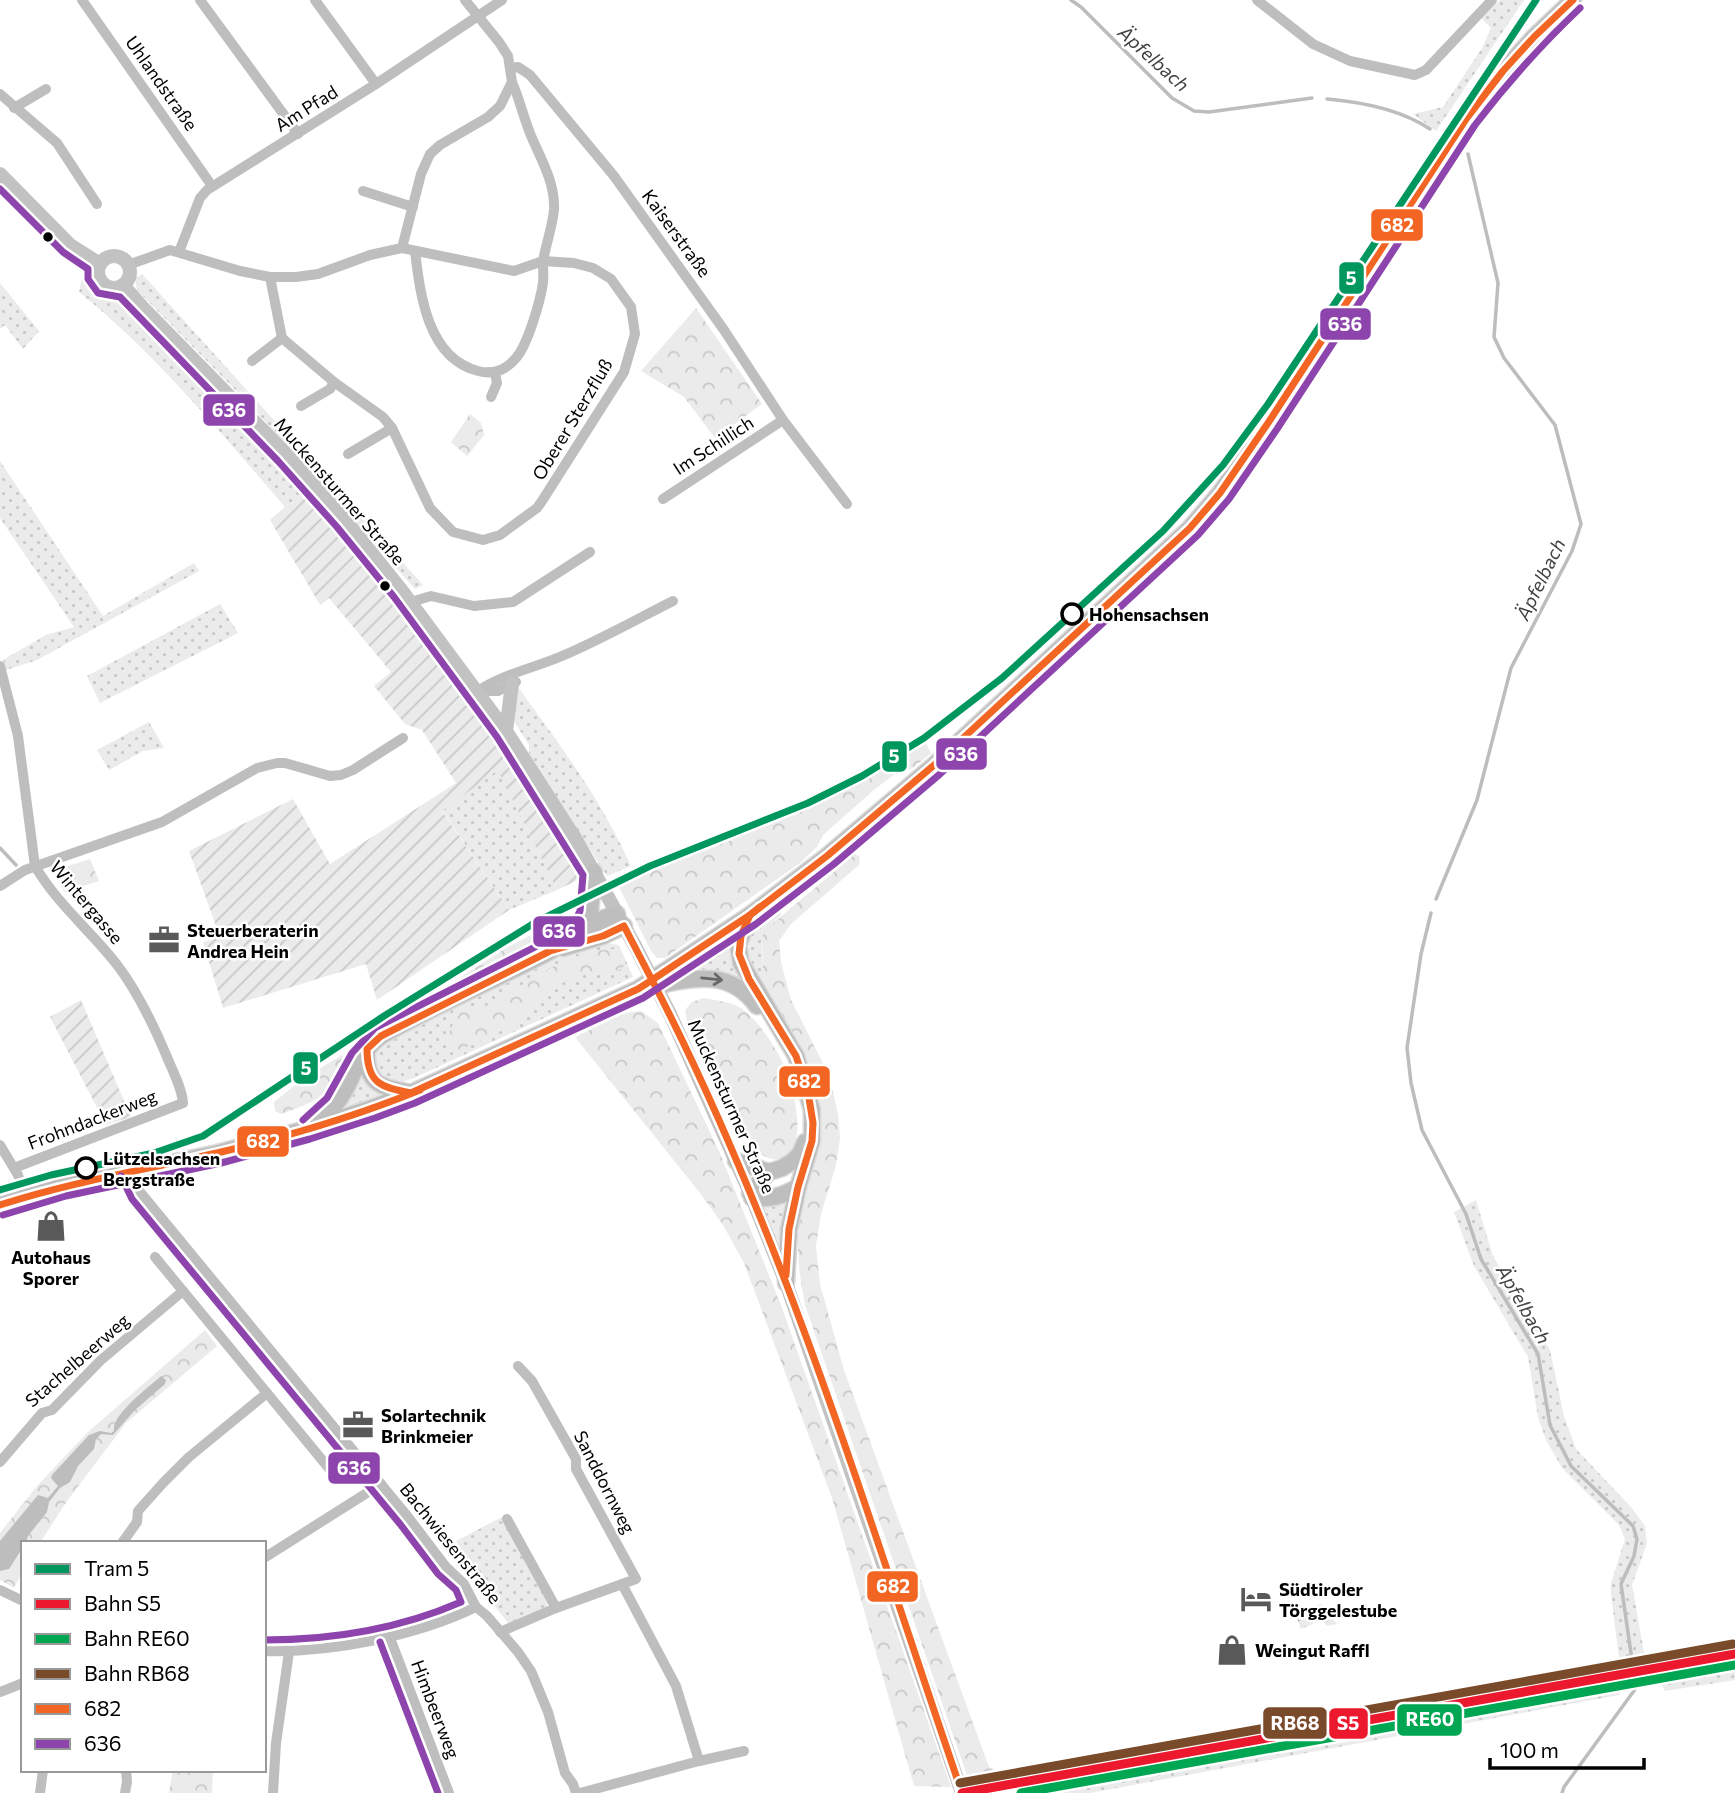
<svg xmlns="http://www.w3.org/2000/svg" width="1735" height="1793" font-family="Commissioner,sans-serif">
<defs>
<pattern id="grass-dots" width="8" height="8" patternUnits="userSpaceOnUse" patternTransform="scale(1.75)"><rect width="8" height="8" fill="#ebebeb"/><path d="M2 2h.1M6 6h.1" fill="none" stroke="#c8c8c8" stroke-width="1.8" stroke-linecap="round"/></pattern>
<pattern id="forest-crowns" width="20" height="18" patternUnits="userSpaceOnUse" patternTransform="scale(1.75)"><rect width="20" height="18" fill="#ebebeb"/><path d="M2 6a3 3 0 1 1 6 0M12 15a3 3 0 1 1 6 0" fill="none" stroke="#c8c8c8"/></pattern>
<pattern id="garden-furrows" width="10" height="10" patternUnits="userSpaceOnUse" patternTransform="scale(1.75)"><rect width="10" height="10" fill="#ebebeb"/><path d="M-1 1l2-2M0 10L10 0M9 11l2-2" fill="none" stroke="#c8c8c8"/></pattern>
</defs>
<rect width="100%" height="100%" fill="#fff"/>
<g fill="url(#grass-dots)">
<path d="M 1500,0 L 1524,0 L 1436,131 L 1413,114 L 1443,107 L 1482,48 L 1491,28 L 1481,18 Z"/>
<path d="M 85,264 L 93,277 L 96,290 L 111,296 L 123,297 L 158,338 L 247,425 L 311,493 L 285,507 C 220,432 156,354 79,292 Z"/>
<path d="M 142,274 L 423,585 L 415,589 L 252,407 L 137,290 L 135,279 Z"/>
<path d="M 0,283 L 39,331 L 23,349 L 5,325 L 0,329 Z"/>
<path d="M 0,461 L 103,616 L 194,563 L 199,571 L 37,660 L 6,670 L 3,660 L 46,635 L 74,627 L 0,518 Z"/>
<path d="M 220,604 L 238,633 L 100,703 L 87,676 Z"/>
<path d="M 517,686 C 559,743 602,801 631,866 L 607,876 L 529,755 L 529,745 L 512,718 Z"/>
<path d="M 149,722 L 164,748 L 143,751 L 109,770 L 97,750 Z"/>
<path d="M 498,769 L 557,890 L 509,910 L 442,810 Z"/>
<path d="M 771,908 L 782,914 C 756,938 762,937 763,970 L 755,980 L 744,946 L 754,920 Z"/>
<path d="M 737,932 L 743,979 L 740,981 C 716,966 693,971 667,978 Z"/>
<path d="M 601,942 L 619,945 L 633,977 L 414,1078 L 392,1085 L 383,1082 L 371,1057 L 386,1040 L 569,952 Z"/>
<path d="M 358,1066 L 369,1086 L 384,1095 L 335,1112 Z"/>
<path d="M 791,1196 L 782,1259 L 759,1203 Z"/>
<path d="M 1476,1200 L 1493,1256 L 1550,1350 L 1564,1416 L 1576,1449 L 1631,1507 L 1645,1526 L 1647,1543 L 1632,1585 L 1646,1664 L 1620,1666 L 1611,1594 L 1611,1583 L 1625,1539 L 1619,1525 L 1562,1468 L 1546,1440 L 1538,1417 L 1528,1357 L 1474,1266 L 1454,1212 Z"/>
<path d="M 502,1517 L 548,1601 L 546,1609 L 508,1623 L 489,1599 L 456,1541 Z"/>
<path d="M 1321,1604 L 1337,1624 L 1327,1626 L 1322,1620 L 1301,1629 L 1295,1614 Z"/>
<path d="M 1735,1665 L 1735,1680 L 1665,1691 L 1658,1679 Z"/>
<path d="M 1627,1684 L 1619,1695 L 1090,1793 L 1022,1793 Z"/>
</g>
<g fill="url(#forest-crowns)">
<path d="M 696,308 L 762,404 L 715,438 L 684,397 L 641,371 Z"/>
<path d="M 470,414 L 481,423 L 484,435 L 467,456 L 451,442 Z"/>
<path d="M 925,741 L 931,753 L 913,768 L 895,774 L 875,789 L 823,835 L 817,847 L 800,863 L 665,958 L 657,958 L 651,951 L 618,885 L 786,816 L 873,774 Z"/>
<path d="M 855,854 L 860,857 L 859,865 L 791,924 L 779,941 L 781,962 L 791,1000 L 829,1075 L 838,1114 L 840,1139 L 835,1169 L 821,1214 L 816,1246 L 820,1284 L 844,1370 L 989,1767 L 1011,1777 L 971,1787 L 805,1305 C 800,1279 796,1253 799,1225 C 804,1178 825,1136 814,1088 C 805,1048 776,1014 755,980 L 763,970 L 762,938 L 765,930 Z"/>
<path d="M 90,859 L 99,881 L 64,892 L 53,871 Z"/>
<path d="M 578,911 L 581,913 L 565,931 L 398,1020 L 389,1023 L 506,948 Z"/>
<path d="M 613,949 C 622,952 625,955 625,965 L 620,970 L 592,972 L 562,983 L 535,1001 L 513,1025 L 462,1049 L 453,1050 L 448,1042 L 451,1028 L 461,1012 L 471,1007 L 484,1007 L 554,966 L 587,952 Z"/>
<path d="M 703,998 C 714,1000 728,1001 739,1007 C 756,1016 780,1053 786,1071 C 794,1092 810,1150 780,1159 C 773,1161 765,1157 760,1153 C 731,1124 707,1064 688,1027 L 685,1010 L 692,1002 Z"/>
<path d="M 641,1011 L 658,1023 L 719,1151 L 781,1305 L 951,1787 L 914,1786 L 832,1498 L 744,1263 L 723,1225 L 700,1193 L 575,1037 L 625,1013 Z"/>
<path d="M 342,1055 L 346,1058 C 345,1063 345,1070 343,1075 C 333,1096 301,1107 281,1114 L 275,1111 L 274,1102 L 304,1078 Z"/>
<path d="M 205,1330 L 217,1346 L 126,1423 L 67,1501 L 40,1543 L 23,1543 L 23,1571 L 14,1588 L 0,1580 L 0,1533 L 37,1486 L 87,1433 Z"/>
<path d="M 173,1770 L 213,1770 L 212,1793 L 169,1793 Z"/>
</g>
<g fill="url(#garden-furrows)">
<path d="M 311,493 C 362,553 411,614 457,678 C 504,741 550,807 578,880 L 557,890 L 498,770 L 442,811 L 509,910 L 377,1000 L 366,964 L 223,1008 L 203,942 L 220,937 L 189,851 L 293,799 L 330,864 L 456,783 L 422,730 L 405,724 L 374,686 L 391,672 L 329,598 L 320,605 L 270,520 L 285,507 Z"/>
<path d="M 81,1000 L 131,1117 L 106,1125 L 50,1017 Z"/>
</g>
<path fill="#bdbdbd" d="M 161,1376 L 166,1380 L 165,1384 L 135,1410 L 113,1435 L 101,1434 L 96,1439 L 94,1449 L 78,1466 L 70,1482 L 60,1488 L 49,1502 L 47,1512 L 28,1536 L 26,1543 L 23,1543 L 23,1547 L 9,1569 L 0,1571 L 0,1541 L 38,1495 L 48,1498 L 58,1486 L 51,1478 L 52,1475 L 89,1435 L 100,1431 L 111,1433 L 114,1431 C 111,1415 149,1387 161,1376 Z"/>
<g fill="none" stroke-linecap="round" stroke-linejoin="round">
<g stroke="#bdbdbd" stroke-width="3.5">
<path d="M 1071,0 L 1081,7 L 1172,98 L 1194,111 L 1209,112 L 1312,98"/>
<path d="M 1327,99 C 1362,102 1400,109 1430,129"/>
<path d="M 0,848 L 16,865"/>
<path d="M 1436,899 L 1477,800 L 1511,668 L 1572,551 L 1581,524 L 1555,425 L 1504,358 L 1494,337 L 1498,283 L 1468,154"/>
<path d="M 1431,913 L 1421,954 L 1407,1048 L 1411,1083 L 1422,1130 L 1466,1214 L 1481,1259 L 1538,1354 L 1550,1425 L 1571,1466 L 1633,1526 L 1637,1539 L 1634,1556 L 1621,1584 L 1636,1688 L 1564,1787 L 1562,1793"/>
</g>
<defs>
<g id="primary">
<path d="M 750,915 L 738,945 L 741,963 L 796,1056 L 812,1110 L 812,1141 L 798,1187 L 789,1229 L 786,1283"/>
<path d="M 585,926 L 590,913 L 594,872"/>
<path d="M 563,948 L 603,936 L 624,926"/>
<path d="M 643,988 C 687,981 726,964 757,1006"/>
<path d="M 367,1049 C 365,1085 381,1087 411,1093"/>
<path d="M 315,1123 C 321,1117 329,1112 335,1105 C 355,1082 353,1057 381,1036 C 435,1006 492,981 547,953 C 574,939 585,922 617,914"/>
<path d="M 736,1161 L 769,1172"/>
<path d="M 750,1193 L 769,1172 L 782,1168 L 793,1161 L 800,1154 L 805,1142"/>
<path d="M 752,1198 C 771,1199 781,1197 798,1187"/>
<path d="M 0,1205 L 63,1186 L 218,1153 L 307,1129 L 372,1108 L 411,1093 L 638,989 L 750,915 L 827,856 L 933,766 L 1190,528 L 1220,493 L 1268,423 L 1466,119 L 1503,71 L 1534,37 L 1573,0"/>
</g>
</defs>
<use href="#primary" stroke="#dbdbdb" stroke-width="19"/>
<g stroke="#bebebe" stroke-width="10">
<path d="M 82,0 L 212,186"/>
<path d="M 200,0 L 298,134"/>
<path d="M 315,0 L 376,84"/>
<path d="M 1257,0 L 1313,44 L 1350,61 L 1415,75 L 1426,70 L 1492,0"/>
<path d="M 511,68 L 518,67 L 530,75 L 614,176 L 724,330 L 783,420 L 847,504"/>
<path d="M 0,94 L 57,143 L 97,204"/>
<path d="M 14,108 L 46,89"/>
<path d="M 363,191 L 413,207"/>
<path d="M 402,248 L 421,174 L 430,154 L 440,145 L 488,117 L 500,106 L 512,82 L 508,56 L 499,42 L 465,0"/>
<path d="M 415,251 C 420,293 427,358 478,371 C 493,375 506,370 516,358 C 528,344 540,302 543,283 C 544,274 542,265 544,256 C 547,241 553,224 554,209 C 555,183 542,161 532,138 C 524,120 520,100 512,82"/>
<path d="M 179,252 L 200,198 L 207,190 L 376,84 L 502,0"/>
<path d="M 128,265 L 170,250 L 240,271 L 270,277 L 296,277 L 318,274 L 370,255 L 402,248 L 514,271 L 543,261 L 574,263 L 593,268 L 611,279 L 631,307 L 635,334 L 624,372 L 542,501 L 537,508 L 500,535 L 483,540 L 453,532 L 430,508 L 392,428 L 383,417 L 334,382 L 282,338 L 270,277"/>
<path d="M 252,361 L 282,338"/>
<path d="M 491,397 L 497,383 L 495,373"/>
<path d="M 301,406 L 330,389 L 334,382"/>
<path d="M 348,454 L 392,428"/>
<path d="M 663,499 L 783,420"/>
<path d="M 411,602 L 431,596 L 474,606 L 513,602 L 590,552"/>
<path d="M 0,666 L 18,736 L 35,866 C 57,904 92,932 118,966 C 139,994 154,1026 167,1057 C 173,1072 182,1088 183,1103 L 14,1168"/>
<path d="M 478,691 C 503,674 534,668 562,656 C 600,640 637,619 673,601"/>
<path d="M 478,691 L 498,691 L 516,682"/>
<path d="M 0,886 L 25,870 L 162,822 L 257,768 L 277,763 L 285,763 L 330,776 L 341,775 L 353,770 L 403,738"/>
<path d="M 0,1145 L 18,1175 L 25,1196"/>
<path d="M 130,1171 L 140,1192 L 408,1517 L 446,1567 L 464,1584 L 476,1607 L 487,1616 L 518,1652 L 531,1671 L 548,1712 L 565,1773 L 573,1784 L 576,1793"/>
<path d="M 155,1257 L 332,1472"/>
<path d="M 0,1462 L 42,1413 L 52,1410 L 101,1360 L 183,1291"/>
<path d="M 507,1519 L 556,1608"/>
<path d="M 122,1543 L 137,1522 L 138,1511 L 163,1483 L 189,1457 L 267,1393"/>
<path d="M 264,1558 L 381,1484"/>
<path d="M 0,1590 L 23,1601"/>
<path d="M 500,1632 L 556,1608 L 636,1579 L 576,1469 L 576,1459 L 532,1381 L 518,1366"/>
<path d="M 390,1638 L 449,1793"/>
<path d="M 264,1651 C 331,1653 416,1636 476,1607"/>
<path d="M 0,1692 L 23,1683"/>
<path d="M 699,1761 L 744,1751"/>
<path d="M 40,1793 L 43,1770"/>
<path d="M 125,1793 L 127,1782 L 126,1770"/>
<path d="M 273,1793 L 276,1743 L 289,1652"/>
<path d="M 580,1793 L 699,1761 L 676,1686 L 622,1584"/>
</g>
<g stroke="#c2c2c2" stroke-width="14">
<path d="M 0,174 L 70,245 L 100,264"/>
<circle cx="114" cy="272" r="16"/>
<path d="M 123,285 L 145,310 L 286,454 L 345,520 L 402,591 L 506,731 L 575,838 L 634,944"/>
<path d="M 506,731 L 512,684"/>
<path d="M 670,1014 L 750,1193 L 786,1283 L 962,1793"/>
</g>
<use href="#primary" stroke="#bebebe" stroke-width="16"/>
<path stroke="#c2c2c2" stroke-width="14" d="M 634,944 L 670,1014"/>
<defs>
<g id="bus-1">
<path d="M 760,907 L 750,915 L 741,936 L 739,954 L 749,979 L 796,1056 L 808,1092 L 813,1123 L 812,1141 L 798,1187 L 789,1229 L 786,1275"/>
<path d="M 624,926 L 652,980 L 638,989 L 411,1093 C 380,1087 367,1083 367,1049 L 381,1036 L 550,951 L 603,936 Z"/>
<path d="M 652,980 C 786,1238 868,1519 962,1793"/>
<path d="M 652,980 L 750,915 L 827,856 L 933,766 L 1190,528 L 1220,493 L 1268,423 L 1466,119 L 1503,71 L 1534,37 L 1573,0"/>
<path d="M 0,1205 C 71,1182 144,1170 217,1153 C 286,1137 354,1117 420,1090"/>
</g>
<g id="bus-2">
<path d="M 0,189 L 63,252 L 88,269 L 88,279 L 98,293 L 120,297 L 278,461 L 337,527 L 394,597 L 497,737 L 583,875 L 580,911 L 576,919 L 545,942 L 375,1028 L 352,1053 L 327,1098 L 303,1120"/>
<path d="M 121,1176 L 132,1199 L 400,1524 L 438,1574 L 456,1590 L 461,1602 C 399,1629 332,1640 264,1640"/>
<path d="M 3,1215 L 66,1196 L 221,1163 L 310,1139 L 375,1118 L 415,1103 L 643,998 L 756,924 L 834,864 L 940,774 L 1198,535 L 1229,499 L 1277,429 L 1475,125 C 1507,83 1541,45 1580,8"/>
<path d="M 380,1642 L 438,1793"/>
</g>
</defs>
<use href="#bus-1" stroke="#fff" stroke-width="12"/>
<use href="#bus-2" stroke="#fff" stroke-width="12"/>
<use href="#bus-1" stroke="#f26522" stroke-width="7"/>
<use href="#bus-2" stroke="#8e44ad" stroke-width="7"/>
<defs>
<path id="rail-1" d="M 962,1793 L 1735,1654"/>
<path id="rail-2" d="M 1021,1793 L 1735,1665"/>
<path id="rail-3" d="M 960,1783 L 1733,1644"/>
</defs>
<use href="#rail-1" stroke="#fff" stroke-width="14"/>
<use href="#rail-2" stroke="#fff" stroke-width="14"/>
<use href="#rail-3" stroke="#fff" stroke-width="14"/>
<use href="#rail-1" stroke="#ec192e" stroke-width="9"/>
<use href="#rail-2" stroke="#00a651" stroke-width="9"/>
<use href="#rail-3" stroke="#7a4b2a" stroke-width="9"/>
<defs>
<path id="tram-1" d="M 0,1190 L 51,1175 L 154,1153 L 203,1136 L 384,1016 L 536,922 L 650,866 L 808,803 L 862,776 L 924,738 L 1002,678 L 1163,531 L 1223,465 L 1268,404 L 1536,0"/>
</defs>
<use href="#tram-1" stroke="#fff" stroke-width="12"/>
<use href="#tram-1" stroke="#00975f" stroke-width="7"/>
</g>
<defs><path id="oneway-shaft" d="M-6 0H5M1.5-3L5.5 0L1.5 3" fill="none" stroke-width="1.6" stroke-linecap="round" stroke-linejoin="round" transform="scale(1.75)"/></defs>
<use stroke="#686868" href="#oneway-shaft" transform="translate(712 979) rotate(6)"/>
<defs>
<symbol id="office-bare" viewBox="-9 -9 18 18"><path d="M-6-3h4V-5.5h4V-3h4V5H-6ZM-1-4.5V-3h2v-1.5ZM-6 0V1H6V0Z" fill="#595959" stroke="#fff" stroke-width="2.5" paint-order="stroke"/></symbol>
<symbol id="shop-bare" viewBox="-9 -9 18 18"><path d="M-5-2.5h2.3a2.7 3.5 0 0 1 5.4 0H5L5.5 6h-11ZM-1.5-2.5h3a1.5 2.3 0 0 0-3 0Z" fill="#595959" stroke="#fff" stroke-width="2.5" paint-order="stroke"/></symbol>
<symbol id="hotel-bare" viewBox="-9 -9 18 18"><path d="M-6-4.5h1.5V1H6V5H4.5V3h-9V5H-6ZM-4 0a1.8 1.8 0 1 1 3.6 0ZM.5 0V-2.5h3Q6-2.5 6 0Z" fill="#595959" stroke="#fff" stroke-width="2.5" paint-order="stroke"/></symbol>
</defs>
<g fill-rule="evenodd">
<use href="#office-bare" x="142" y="918" width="44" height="44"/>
<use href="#shop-bare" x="29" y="1204" width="44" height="44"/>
<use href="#office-bare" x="336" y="1403" width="44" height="44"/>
<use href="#hotel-bare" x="1234" y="1577" width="44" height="44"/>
<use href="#shop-bare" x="1210" y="1628" width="44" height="44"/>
</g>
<g fill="#000" stroke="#fff" stroke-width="2.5">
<circle cx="48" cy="237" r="6"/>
<circle cx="385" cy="586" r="6"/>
</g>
<g fill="#fff" stroke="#000" stroke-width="3.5">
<circle cx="1072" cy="614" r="10"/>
<circle cx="86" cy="1168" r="10"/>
</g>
<g text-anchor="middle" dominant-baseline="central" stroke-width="5" stroke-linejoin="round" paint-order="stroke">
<g font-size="18" fill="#000" stroke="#fff">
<text transform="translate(162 83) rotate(55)">Uhlandstraße</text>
<text transform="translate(306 108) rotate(-32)">Am Pfad</text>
<text transform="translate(677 233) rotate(54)">Kaiserstraße</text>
<text transform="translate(572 419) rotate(-59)">Oberer Sterzfluß</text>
<text transform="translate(713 445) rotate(-33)">Im Schillich</text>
<text transform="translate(340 491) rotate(49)">Muckensturmer Straße</text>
<text transform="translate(87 902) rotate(50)">Wintergasse</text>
<text transform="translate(732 1106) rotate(66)">Muckensturmer Straße</text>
<text transform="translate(92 1119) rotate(-21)">Frohndackerweg</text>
<text transform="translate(77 1360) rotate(-41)">Stachelbeerweg</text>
<text transform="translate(605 1482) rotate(63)">Sanddornweg</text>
<text transform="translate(451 1543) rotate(51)">Bachwiesenstraße</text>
<text transform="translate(436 1709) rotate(69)">Himbeerweg</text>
</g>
<g font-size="18" font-weight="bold" fill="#000" stroke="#fff" text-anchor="start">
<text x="1089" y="614">Hohensachsen</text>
<text x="103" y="1158">Lützelsachsen<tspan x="103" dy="21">Bergstraße</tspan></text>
</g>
<g font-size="18" font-weight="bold" fill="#000" stroke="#fff" text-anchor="start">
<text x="187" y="930">Steuerberaterin<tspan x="187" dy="21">Andrea Hein</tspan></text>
<text x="51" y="1257" text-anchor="middle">Autohaus<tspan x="51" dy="21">Sporer</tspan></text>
<text x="381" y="1415">Solartechnik<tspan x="381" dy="21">Brinkmeier</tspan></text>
<text x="1279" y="1589">Südtiroler<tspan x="1279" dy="21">Törggelestube</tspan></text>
<text x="1255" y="1650">Weingut Raffl</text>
</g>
<g font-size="19" font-style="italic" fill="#424242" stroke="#fff">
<text transform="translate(1154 58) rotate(42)">Äpfelbach</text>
<text transform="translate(1540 579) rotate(-64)">Äpfelbach</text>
<text transform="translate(1524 1304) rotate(60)">Äpfelbach</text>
</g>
</g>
<g stroke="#fff" stroke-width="2.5">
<rect x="1370" y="208" width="54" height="34" rx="7" fill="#f26522"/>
<rect x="1338" y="261" width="27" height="34" rx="7" fill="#00975f"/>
<rect x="1319" y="307" width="53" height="34" rx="7" fill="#8e44ad"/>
<rect x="202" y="393" width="54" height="34" rx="7" fill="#8e44ad"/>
<rect x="935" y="737" width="53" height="34" rx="7" fill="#8e44ad"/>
<rect x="881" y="740" width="27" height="33" rx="7" fill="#00975f"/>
<rect x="532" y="915" width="54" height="33" rx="7" fill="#8e44ad"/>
<rect x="292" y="1051" width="27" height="34" rx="7" fill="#00975f"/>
<rect x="778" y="1065" width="53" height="33" rx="7" fill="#f26522"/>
<rect x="236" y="1125" width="54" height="33" rx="7" fill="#f26522"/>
<rect x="327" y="1451" width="54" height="34" rx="7" fill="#8e44ad"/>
<rect x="866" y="1570" width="53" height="33" rx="7" fill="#f26522"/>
<rect x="1396" y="1703" width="67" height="34" rx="7" fill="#00a651"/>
<rect x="1262" y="1706" width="66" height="34" rx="7" fill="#7a4b2a"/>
<rect x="1328" y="1707" width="41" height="33" rx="7" fill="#ec192e"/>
</g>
<g font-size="19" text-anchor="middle" font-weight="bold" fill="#fff">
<text x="1397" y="232">682</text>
<text x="1351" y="285">5</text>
<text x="1345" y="331">636</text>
<text x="229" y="417">636</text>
<text x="961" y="761">636</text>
<text x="894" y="763">5</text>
<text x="559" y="938">636</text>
<text x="306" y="1075">5</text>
<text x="804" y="1088">682</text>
<text x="263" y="1148">682</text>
<text x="354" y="1475">636</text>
<text x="893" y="1593">682</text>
<text x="1430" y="1726">RE60</text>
<text x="1295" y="1730">RB68</text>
<text x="1348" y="1730">S5</text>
</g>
<rect x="21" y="1541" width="245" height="231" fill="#ffffff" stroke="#999999" stroke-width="2"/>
<rect x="35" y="1564" width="35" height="10" fill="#00975f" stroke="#999999" stroke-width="2"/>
<text x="84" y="1576" font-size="21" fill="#000000">Tram 5</text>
<rect x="35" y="1599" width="35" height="10" fill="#ec192e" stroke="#999999" stroke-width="2"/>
<text x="84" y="1611" font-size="21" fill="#000000">Bahn S5</text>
<rect x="35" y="1634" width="35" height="10" fill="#00a651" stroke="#999999" stroke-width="2"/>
<text x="84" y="1646" font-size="21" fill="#000000">Bahn RE60</text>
<rect x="35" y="1669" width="35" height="10" fill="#7a4b2a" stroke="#999999" stroke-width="2"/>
<text x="84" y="1681" font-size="21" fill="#000000">Bahn RB68</text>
<rect x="35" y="1704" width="35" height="10" fill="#f26522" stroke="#999999" stroke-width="2"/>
<text x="84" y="1716" font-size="21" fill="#000000">682</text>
<rect x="35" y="1739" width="35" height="10" fill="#8e44ad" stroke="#999999" stroke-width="2"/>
<text x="84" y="1751" font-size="21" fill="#000000">636</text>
<path d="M1490 1758v10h154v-10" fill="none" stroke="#000000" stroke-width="3.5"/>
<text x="1500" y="1758" font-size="21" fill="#000000" stroke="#ffffff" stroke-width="5" paint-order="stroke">100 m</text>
</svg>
